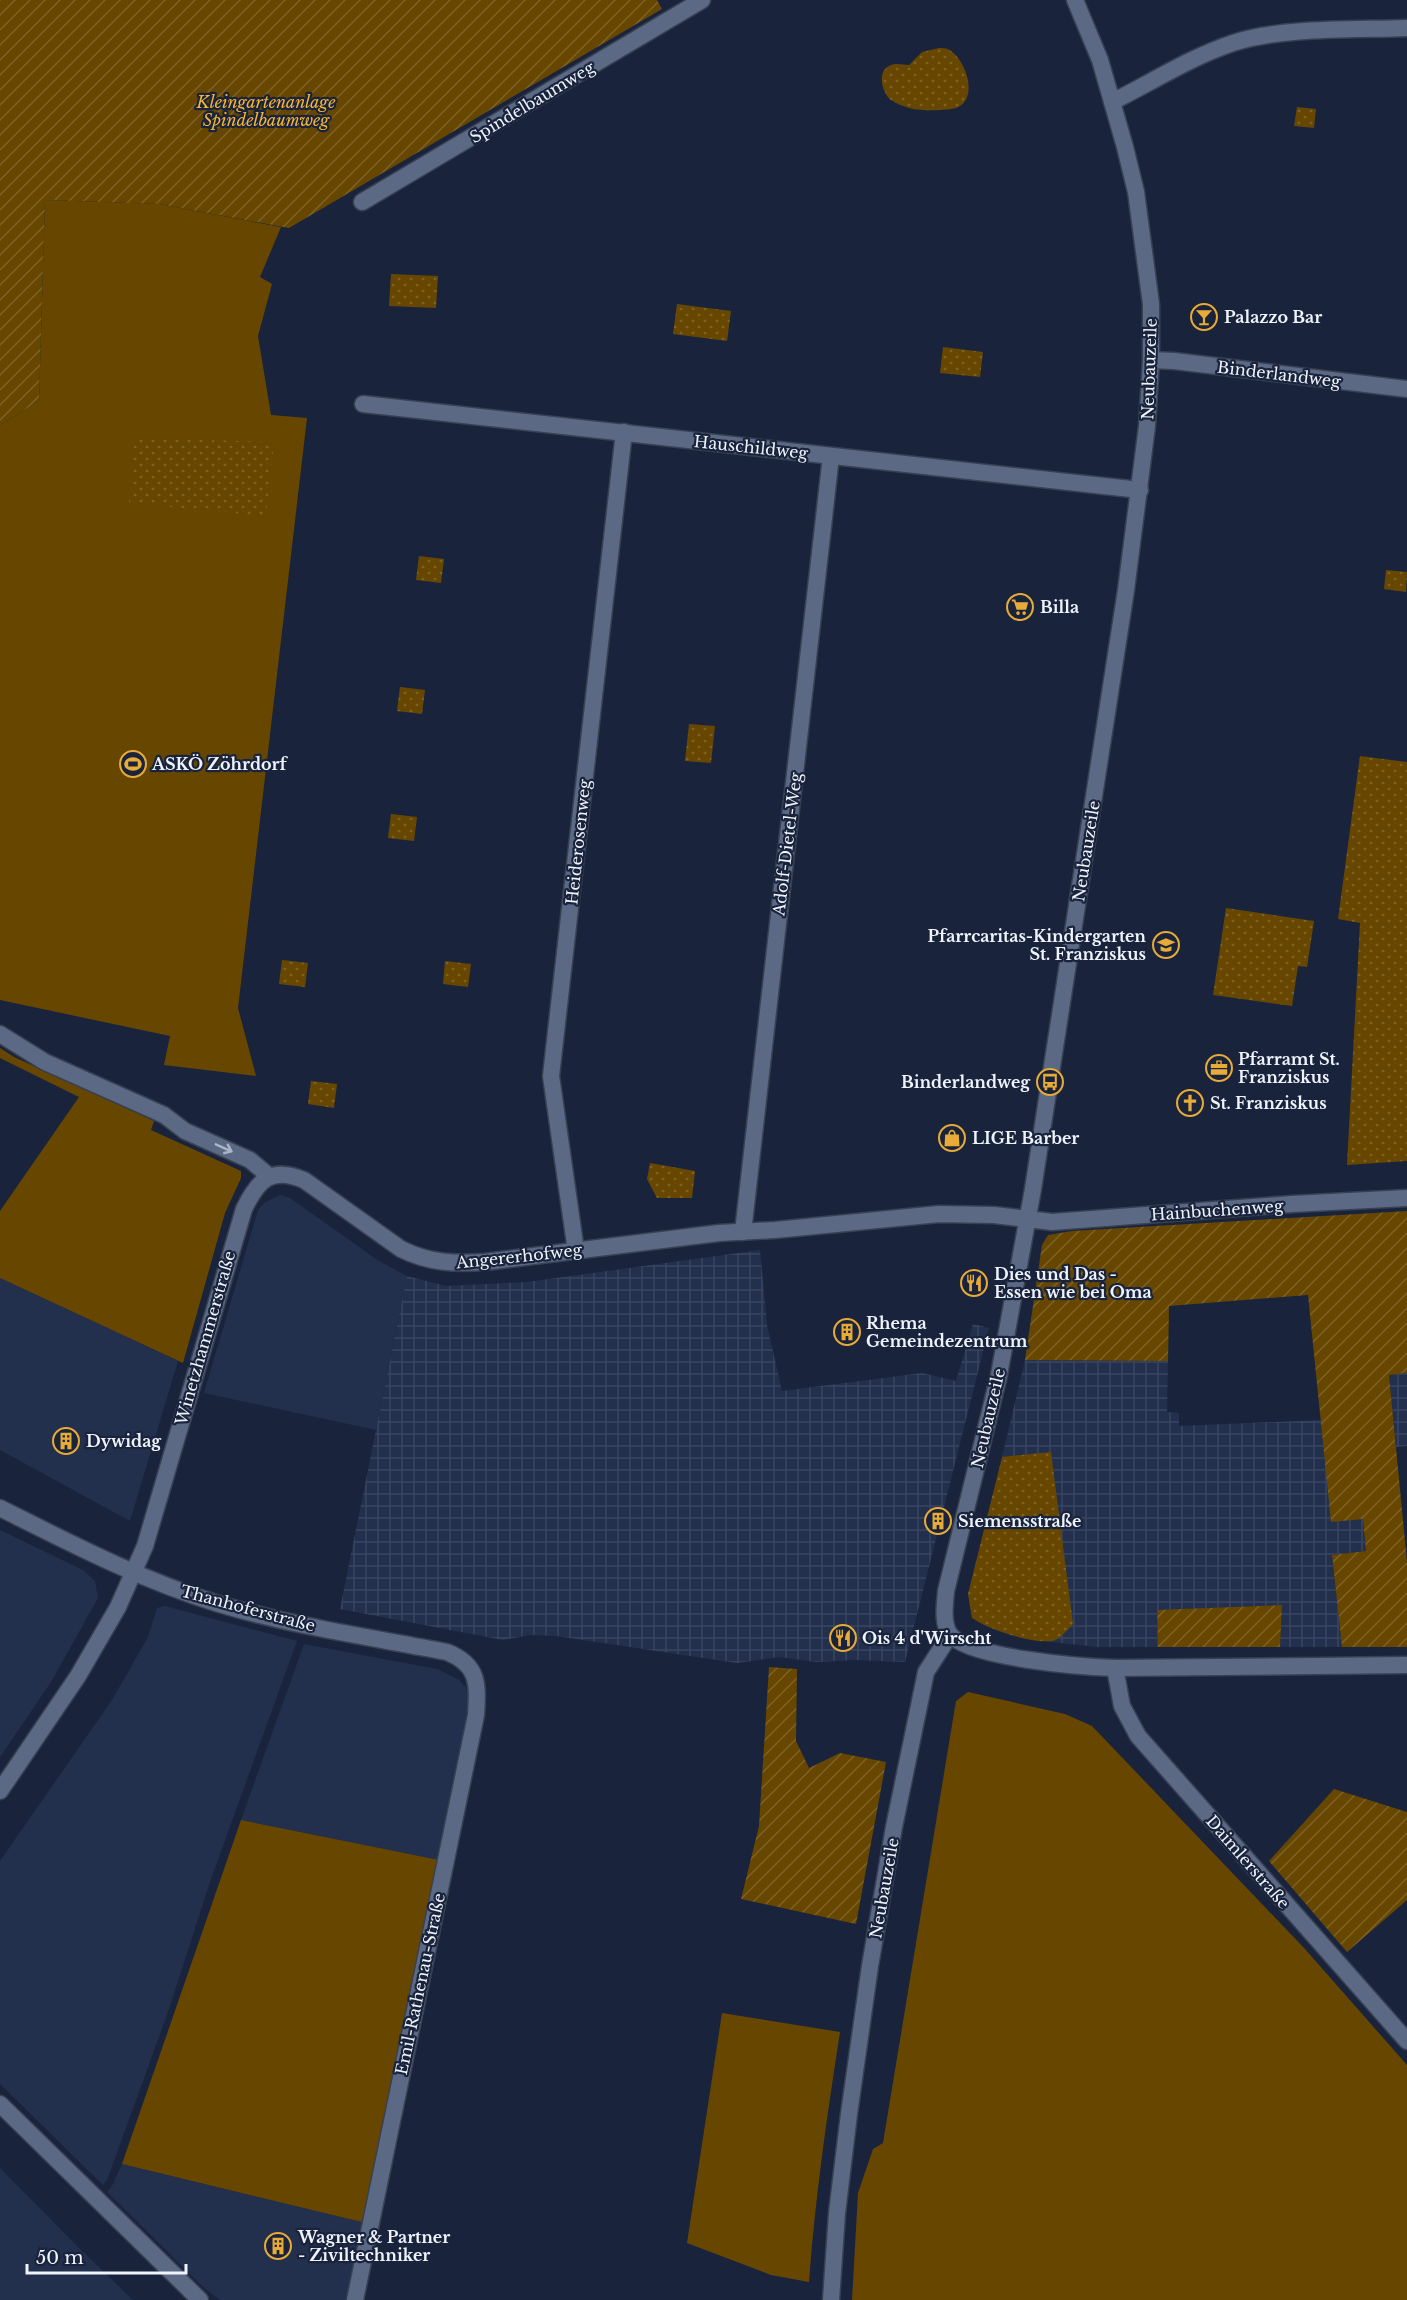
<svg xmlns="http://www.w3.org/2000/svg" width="1407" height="2300" font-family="'Libre Baskerville',serif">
<defs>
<pattern id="industrial-grid" width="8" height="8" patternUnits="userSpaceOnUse" patternTransform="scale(1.5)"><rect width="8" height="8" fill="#22304d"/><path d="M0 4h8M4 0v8" fill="none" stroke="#38445f"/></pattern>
<pattern id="park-dots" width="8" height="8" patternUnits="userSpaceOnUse" patternTransform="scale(1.5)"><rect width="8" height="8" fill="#674700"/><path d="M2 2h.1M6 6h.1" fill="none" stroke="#7d6226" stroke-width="1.8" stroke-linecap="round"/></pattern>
<pattern id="garden-furrows" width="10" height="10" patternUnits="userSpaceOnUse" patternTransform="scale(1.5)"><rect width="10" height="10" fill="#674700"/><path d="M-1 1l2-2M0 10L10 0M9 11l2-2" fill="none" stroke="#7d6226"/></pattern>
</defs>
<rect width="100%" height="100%" fill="#19243c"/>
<g fill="#22304d">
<path d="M 280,1195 L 290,1198 L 379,1261 L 407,1276 L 376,1430 L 204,1393 L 258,1210 L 264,1203 Z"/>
<path d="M 0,1278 L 178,1361 L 130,1521 L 0,1450 Z"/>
<path d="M 0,1530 L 83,1570 L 95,1581 L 98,1598 L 51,1682 L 0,1757 Z"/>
<path d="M 165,1606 L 297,1641 L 210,1882 L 168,2012 L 107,2180 L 103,2185 L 0,2084 L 0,1861 L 112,1700 L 148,1637 L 157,1608 Z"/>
<path d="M 304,1644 L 437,1669 L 459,1680 L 466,1688 L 470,1705 L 439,1860 L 241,1820 Z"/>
<path d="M 122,2164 L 366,2223 L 347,2300 L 220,2300 L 203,2287 L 107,2192 L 112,2186 Z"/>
<path d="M 0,2168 L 82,2251 L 133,2300 L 0,2300 Z"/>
</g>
<g fill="url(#industrial-grid)">
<path d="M 760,1250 L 767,1325 L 782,1391 L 922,1373 L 956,1381 L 973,1324 L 989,1328 L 905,1662 L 855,1660 L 816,1662 L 779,1657 L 737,1663 L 556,1636 L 531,1635 L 503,1640 L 340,1609 L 407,1276 L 446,1286 L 527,1282 Z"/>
<path d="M 1025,1360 L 1168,1361 L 1167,1412 L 1179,1413 L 1179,1426 L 1322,1420 L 1331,1521 L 1363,1518 L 1366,1551 L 1332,1555 L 1342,1647 L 1280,1647 L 1281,1605 L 1157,1611 L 1158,1647 L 1095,1647 L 1044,1641 L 1055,1639 L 1002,1457 Z"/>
<path d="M 1407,1373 L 1407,1446 L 1396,1447 L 1389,1375 Z"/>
</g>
<g fill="#674700">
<path d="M 45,200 L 159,204 L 281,227 L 260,277 L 272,284 L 258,336 L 271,415 L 307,418 L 238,1008 L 256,1076 L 164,1065 L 170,1036 L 0,1000 L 0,425 L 39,401 Z"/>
<path d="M 0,1048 L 14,1057 L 154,1121 L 151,1130 L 241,1171 L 241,1178 L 225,1213 L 183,1363 L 0,1278 L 0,1211 L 79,1097 L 0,1058 Z"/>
<path d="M 968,1692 L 1065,1714 L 1092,1726 L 1305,1949 L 1407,2065 L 1407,2300 L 852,2300 L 858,2193 L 873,2149 L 883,2143 L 956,1701 Z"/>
<path d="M 241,1820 L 439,1860 L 366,2223 L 122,2164 Z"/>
<path d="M 722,2013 L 840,2032 C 827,2116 815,2198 809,2282 L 771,2275 L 687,2243 Z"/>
</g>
<g fill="url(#park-dots)">
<path d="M 939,48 C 942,48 945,48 948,49 C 963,57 975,87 965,101 C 959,110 950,109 940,110 C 923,111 906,110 891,100 C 882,93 876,70 891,65 C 896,63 904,65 909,65 L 922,52 Z"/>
<path d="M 1297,107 L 1316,109 L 1314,128 L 1294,126 Z"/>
<path d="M 391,274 L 438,276 L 436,308 L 389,306 Z"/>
<path d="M 677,304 L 731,311 L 727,341 L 673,334 Z"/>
<path d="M 943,347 L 983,352 L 980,377 L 940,373 Z"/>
<path d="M 135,438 L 274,442 L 266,516 L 129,503 Z"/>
<path d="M 419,556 L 444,559 L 441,583 L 416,580 Z"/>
<path d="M 1386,570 L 1407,572 L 1406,592 L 1384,589 Z"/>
<path d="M 400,687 L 425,690 L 422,714 L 397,711 Z"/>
<path d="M 689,724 L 715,726 L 711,763 L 685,761 Z"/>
<path d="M 1360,756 L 1407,762 L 1407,1161 L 1347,1165 L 1360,923 L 1338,919 Z"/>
<path d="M 391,814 L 417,817 L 414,841 L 388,838 Z"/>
<path d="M 1226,908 L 1314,921 L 1307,967 L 1298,966 L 1292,1006 L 1213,995 Z"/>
<path d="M 282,960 L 308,963 L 305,987 L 279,984 Z"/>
<path d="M 445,961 L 471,964 L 468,987 L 443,984 Z"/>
<path d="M 311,1081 L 337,1084 L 334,1108 L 308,1104 Z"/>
<path d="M 650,1163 L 695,1171 L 692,1198 L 657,1198 L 647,1179 Z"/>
<path d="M 1051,1452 L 1073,1624 C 1068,1629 1062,1637 1055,1640 C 1037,1646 987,1629 972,1618 L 968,1594 L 1002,1457 Z"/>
</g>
<g fill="url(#garden-furrows)">
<path d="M 0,0 L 657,0 L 662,9 L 289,228 L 159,204 L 45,200 L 39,401 L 0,425 Z"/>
<path d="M 1407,1211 L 1407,1373 L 1389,1375 L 1407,1562 L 1407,1647 L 1342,1647 L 1332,1555 L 1366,1551 L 1363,1519 L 1331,1522 L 1308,1295 L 1169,1306 L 1168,1361 L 1025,1360 L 1042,1245 L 1048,1235 L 1072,1231 Z"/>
<path d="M 1282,1605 L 1280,1647 L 1158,1647 L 1157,1610 Z"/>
<path d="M 769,1667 L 797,1669 L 796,1741 L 809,1768 L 840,1753 L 886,1762 L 856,1924 L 741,1899 L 759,1826 Z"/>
<path d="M 1334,1789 L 1407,1812 L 1407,1900 L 1347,1952 L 1269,1861 Z"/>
</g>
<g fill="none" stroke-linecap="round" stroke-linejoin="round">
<defs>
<g id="minor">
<path d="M 1112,102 C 1152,82 1191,57 1233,43 C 1281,27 1355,30 1407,28"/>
<path d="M 362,202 L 702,0"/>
<path d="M 1151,360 L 1174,361 L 1407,389"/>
<path d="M 363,404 L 1140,490"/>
<path d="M 0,1034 L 45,1062 L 164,1115 L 185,1131 L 250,1160 L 269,1176"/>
<path d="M 743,1232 L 831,456"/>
<path d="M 576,1251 L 551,1076 L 624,432"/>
<path d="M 0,1508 C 70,1543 141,1580 216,1603 C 291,1626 370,1637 447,1652 C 479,1665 478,1684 476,1715 L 355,2300"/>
<path d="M 1115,1668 L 1122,1706 L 1138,1736 L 1407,2041"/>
<path d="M 0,1791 L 78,1676 L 118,1607 L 145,1546 L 244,1209 C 258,1180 271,1166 304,1180 L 401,1249 C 429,1263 454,1264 485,1262 L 719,1233 L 775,1230 L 939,1214 L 994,1215 L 1052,1222 L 1292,1204 L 1407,1198"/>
<path d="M 0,2104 L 200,2300"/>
</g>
<g id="tertiary">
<path d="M 1075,0 L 1100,60 L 1125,147 L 1136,192 L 1151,304 L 1151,360 L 1147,426 L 1126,590 L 1033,1189 L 999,1375 L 946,1591 C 945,1604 942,1621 949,1633 C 964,1658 1084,1667 1115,1668 L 1407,1665"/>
<path d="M 831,2300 L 837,2213 L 849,2114 L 870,1966 L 894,1827 L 926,1672 L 950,1635"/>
</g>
</defs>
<use href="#minor" stroke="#384052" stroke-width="19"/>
<use href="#tertiary" stroke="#384052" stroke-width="19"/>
<use href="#minor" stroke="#5b6985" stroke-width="16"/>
<use href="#tertiary" stroke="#5b6985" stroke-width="16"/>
</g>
<defs><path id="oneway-shaft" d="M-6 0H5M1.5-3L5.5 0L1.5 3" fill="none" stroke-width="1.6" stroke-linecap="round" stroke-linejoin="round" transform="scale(1.5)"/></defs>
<use stroke="#acb5c6" href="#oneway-shaft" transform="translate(224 1148) rotate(24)"/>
<defs>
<symbol id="bar-ring" viewBox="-11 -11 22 22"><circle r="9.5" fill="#19243c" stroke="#e8ab37" stroke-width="1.5"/><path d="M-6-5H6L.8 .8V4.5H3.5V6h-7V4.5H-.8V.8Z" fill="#e8ab37"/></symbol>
<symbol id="supermarket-ring" viewBox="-11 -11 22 22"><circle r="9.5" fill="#19243c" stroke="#e8ab37" stroke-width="1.5"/><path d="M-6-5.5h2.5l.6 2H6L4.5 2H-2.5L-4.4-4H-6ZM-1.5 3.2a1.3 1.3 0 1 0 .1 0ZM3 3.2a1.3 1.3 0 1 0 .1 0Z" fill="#e8ab37"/></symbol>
<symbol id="stadium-ring" viewBox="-11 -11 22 22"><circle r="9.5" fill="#19243c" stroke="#e8ab37" stroke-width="1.5"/><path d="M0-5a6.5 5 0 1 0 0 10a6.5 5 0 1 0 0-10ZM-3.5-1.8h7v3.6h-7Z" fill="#e8ab37"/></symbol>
<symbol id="school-ring" viewBox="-11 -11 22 22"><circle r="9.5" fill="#19243c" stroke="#e8ab37" stroke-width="1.5"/><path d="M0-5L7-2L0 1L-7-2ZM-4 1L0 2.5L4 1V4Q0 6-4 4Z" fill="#e8ab37"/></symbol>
<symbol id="office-ring" viewBox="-11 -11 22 22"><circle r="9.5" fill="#19243c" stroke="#e8ab37" stroke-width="1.5"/><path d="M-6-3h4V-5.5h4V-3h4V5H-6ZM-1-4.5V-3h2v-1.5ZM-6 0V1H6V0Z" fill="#e8ab37"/></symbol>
<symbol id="bus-ring" viewBox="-11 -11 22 22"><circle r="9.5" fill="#19243c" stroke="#e8ab37" stroke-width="1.5"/><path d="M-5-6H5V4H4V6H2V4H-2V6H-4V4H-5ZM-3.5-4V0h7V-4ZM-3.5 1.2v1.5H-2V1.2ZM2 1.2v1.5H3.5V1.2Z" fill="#e8ab37"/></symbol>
<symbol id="church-ring" viewBox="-11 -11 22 22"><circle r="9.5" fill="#19243c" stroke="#e8ab37" stroke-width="1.5"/><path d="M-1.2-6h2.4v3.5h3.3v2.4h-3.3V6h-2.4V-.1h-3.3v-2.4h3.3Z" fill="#e8ab37"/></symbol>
<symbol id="shop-ring" viewBox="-11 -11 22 22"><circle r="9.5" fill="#19243c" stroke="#e8ab37" stroke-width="1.5"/><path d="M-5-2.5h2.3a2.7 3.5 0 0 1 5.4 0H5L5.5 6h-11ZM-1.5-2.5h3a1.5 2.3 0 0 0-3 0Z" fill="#e8ab37"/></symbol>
<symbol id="restaurant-ring" viewBox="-11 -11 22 22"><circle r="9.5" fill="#19243c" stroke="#e8ab37" stroke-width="1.5"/><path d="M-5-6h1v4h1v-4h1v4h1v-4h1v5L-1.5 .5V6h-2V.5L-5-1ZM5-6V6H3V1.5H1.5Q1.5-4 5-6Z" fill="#e8ab37"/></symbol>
<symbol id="building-ring" viewBox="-11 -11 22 22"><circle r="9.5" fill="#19243c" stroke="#e8ab37" stroke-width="1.5"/><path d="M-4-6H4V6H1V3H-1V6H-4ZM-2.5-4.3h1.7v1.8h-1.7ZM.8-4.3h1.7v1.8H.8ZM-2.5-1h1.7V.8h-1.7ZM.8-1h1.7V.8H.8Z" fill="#e8ab37"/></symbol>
</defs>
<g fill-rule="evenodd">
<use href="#bar-ring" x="1189" y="302" width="30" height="30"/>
<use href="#supermarket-ring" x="1005" y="592" width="30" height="30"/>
<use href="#stadium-ring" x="118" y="749" width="30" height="30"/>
<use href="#school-ring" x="1151" y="930" width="30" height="30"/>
<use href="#office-ring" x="1204" y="1053" width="30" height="30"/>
<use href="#bus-ring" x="1035" y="1067" width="30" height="30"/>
<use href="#church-ring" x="1175" y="1088" width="30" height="30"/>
<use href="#shop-ring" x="937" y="1123" width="30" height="30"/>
<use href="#restaurant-ring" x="959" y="1268" width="30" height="30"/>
<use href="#building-ring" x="832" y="1317" width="30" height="30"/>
<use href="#building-ring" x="51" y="1426" width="30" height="30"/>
<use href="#building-ring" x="923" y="1506" width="30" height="30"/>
<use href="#restaurant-ring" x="828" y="1623" width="30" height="30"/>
<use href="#building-ring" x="263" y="2231" width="30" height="30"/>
</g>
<g text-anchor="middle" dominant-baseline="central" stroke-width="4.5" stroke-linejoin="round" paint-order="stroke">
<g font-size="16" font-style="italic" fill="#f9b631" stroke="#19243c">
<text x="266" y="102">Kleingartenanlage<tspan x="266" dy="18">Spindelbaumweg</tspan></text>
</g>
<g font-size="16" fill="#eef3fc" stroke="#19243c">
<text transform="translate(532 102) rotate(-31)">Spindelbaumweg</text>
<text transform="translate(1149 369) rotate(-88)">Neubauzeile</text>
<text transform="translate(1279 374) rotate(7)">Binderlandweg</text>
<text transform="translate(751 447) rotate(6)">Hauschildweg</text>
<text transform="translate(578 842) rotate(-84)">Heiderosenweg</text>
<text transform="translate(787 844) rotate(-83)">Adolf-Dietel-Weg</text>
<text transform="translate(1086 851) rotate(-81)">Neubauzeile</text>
<text transform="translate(1217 1210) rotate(-4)">Hainbuchenweg</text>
<text transform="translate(519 1256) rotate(-6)">Angererhofweg</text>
<text transform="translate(205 1338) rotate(-74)">Winetzhammerstraße</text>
<text transform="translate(988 1418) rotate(-77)">Neubauzeile</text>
<text transform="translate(248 1608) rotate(15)">Thanhoferstraße</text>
<text transform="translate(1248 1862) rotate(49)">Daimlerstraße</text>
<text transform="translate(884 1888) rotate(-80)">Neubauzeile</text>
<text transform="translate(420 1984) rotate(-78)">Emil-Rathenau-Straße</text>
</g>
<g font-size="16" font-weight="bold" fill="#eef3fc" stroke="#19243c" text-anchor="start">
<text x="1224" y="317">Palazzo Bar</text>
<text x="1040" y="607">Billa</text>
<text x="152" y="764">ASKÖ Zöhrdorf</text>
<text x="1146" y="936" text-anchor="end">Pfarrcaritas-Kindergarten<tspan x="1146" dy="18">St. Franziskus</tspan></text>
<text x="1238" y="1059">Pfarramt St.<tspan x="1238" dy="18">Franziskus</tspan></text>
<text x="1030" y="1082" text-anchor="end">Binderlandweg</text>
<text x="1210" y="1103">St. Franziskus</text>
<text x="972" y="1138">LIGE Barber</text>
<text x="994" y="1274">Dies und Das -<tspan x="994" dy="18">Essen wie bei Oma</tspan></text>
<text x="866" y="1323">Rhema<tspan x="866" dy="18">Gemeindezentrum</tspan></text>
<text x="86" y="1441">Dywidag</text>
<text x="958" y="1521">Siemensstraße</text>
<text x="862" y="1638">Ois 4 d'Wirscht</text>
<text x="298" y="2237">Wagner &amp; Partner<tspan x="298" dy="18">- Ziviltechniker</tspan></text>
</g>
</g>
<path d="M27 2264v9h159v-9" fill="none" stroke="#eef3fc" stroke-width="3"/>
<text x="36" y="2264" font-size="18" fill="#eef3fc" stroke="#19243c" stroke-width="4.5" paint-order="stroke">50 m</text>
</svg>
